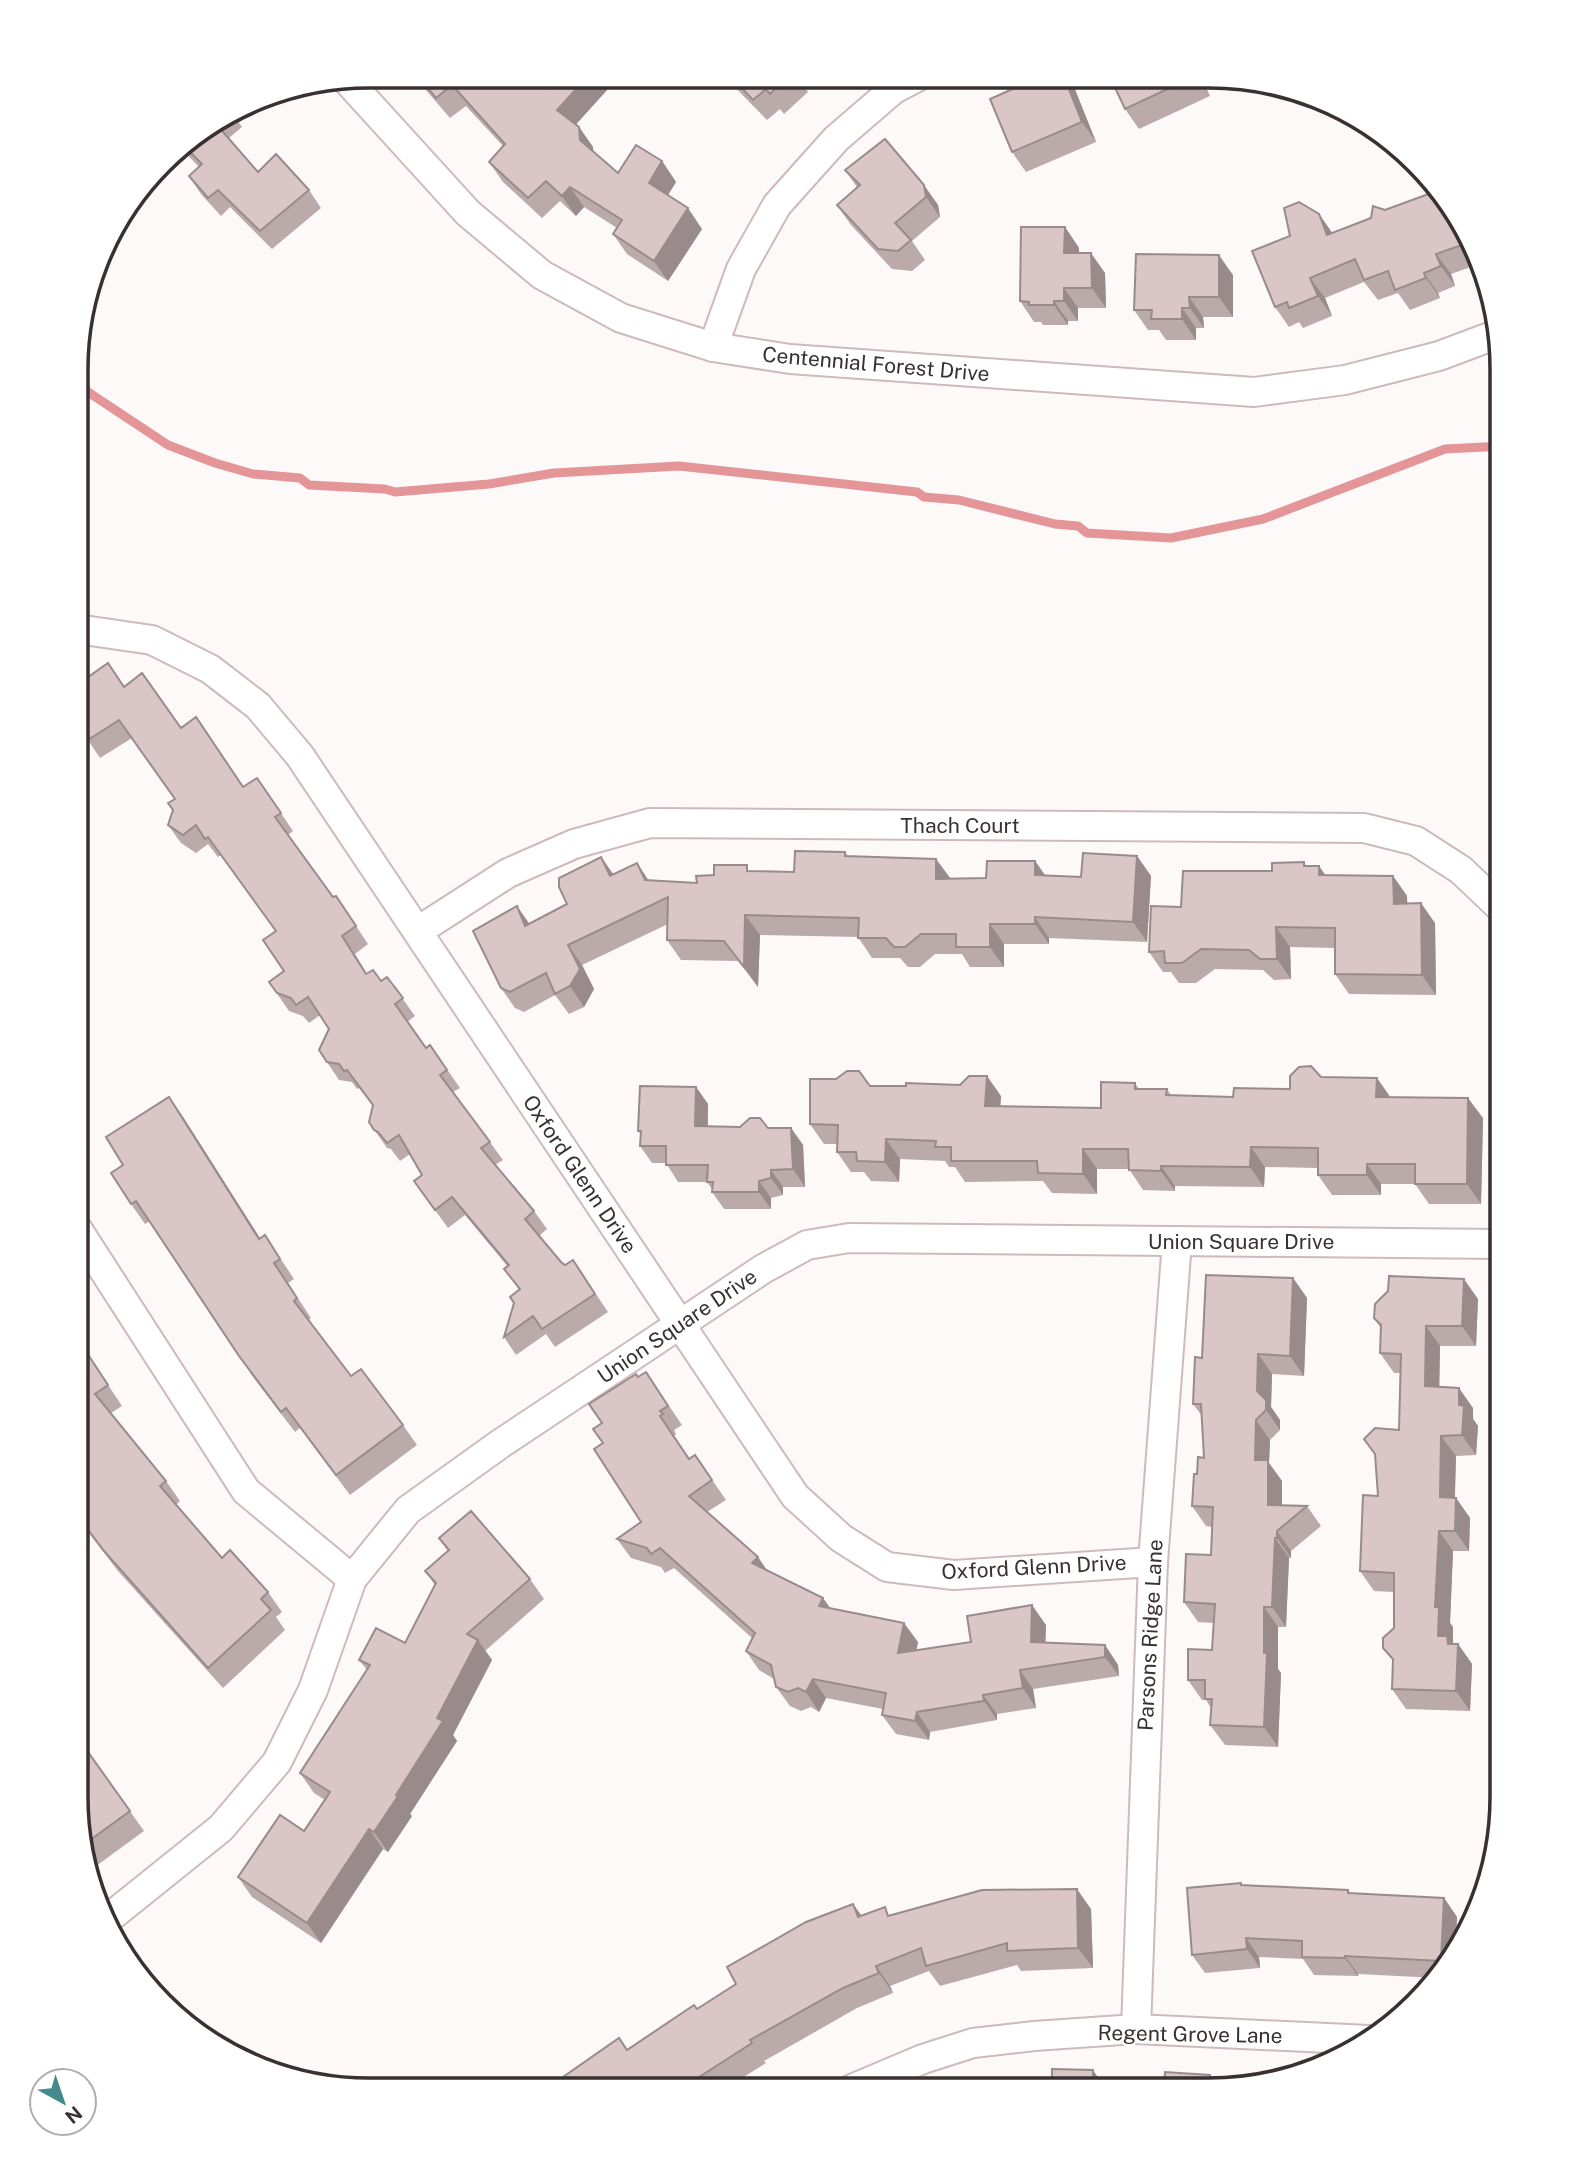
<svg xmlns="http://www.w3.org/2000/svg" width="1578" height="2165" font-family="'Public Sans',sans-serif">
<rect width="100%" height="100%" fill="#fdf9f9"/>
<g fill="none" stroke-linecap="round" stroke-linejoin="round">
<path stroke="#e39597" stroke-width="9" d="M 78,383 L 88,392 L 168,445 L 215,463 L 253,474 L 300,478 L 309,485 L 385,489 L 395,492 L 489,484 L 554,473 L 679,466 L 917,492 L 924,497 L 959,500 L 1055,524 L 1078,526 L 1087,533 L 1171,538 L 1263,519 L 1445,449 L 1503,446"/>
<defs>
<g id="minor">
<path d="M 346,79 L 468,213 L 542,275 L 621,318 L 713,347 L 790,359 L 1254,392 L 1345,380 L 1439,356 L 1495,335"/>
<path d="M 713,347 L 741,269 L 777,205 L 836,139 L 894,89 L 917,77"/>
<path d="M 77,629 L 152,640 L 210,669 L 258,706 L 300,756 L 795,1496 L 841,1538 L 887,1567 L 954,1575 L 1153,1562"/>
<path d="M 418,931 L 508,873 L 574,844 L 650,823 L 1364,828 L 1416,841 L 1461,870 L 1502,909"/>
<path d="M 76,1227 L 246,1491 L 352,1579"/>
<path d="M 104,1922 L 221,1828 L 277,1762 L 313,1690 L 352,1579 L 408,1510 L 500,1444 L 763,1269 L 807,1245 L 849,1238 L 1502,1244"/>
<path d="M 1136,2029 L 1153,1562 L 1177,1241"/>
<path d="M 852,2089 L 923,2059 L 973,2043 L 1034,2036 L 1136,2029 L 1369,2040"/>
</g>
</defs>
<use href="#minor" stroke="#cebaba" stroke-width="32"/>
<use href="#minor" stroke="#fff" stroke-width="28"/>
</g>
<g fill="#baa">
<path d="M 413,75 L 531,76 L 547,89 L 607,90 L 576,124 L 579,127 L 593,147 L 593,152 L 618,173 L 662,161 L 676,182 L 668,195 L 702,229 L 668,281 L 627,254 L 613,234 L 617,228 L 584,207 L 576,216 L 560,201 L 542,218 L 503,182 L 489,162 L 503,146 L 466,106 L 450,118 Z"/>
<path d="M 724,76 L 797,76 L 808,92 L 784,114 L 780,109 L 767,120 Z"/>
<path d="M 1070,77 L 1096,142 L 1026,172 L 1012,152 Z"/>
<path d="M 1110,77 L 1217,78 L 1204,84 L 1210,96 L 1139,129 L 1125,109 Z"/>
<path d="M 233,114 L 242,127 L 229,138 L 258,172 L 309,190 L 321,208 L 272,249 L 230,207 L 221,216 L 201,194 L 189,176 L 199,167 L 179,146 Z"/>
<path d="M 885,139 L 938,205 L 940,217 L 912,241 L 925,260 L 912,271 L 892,269 L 851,225 L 837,205 L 857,187 L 845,170 Z"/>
<path d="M 1319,214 L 1332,233 L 1473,239 L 1479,264 L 1451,274 L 1455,286 L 1438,293 L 1440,298 L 1410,310 L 1398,293 L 1378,300 L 1364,282 L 1325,298 L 1332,316 L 1303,328 L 1299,322 L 1289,327 L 1275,307 L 1290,236 Z"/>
<path d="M 1065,227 L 1079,248 L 1079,253 L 1105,273 L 1106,308 L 1078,308 L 1078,321 L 1068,321 L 1068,325 L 1043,325 L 1041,322 L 1034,322 L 1020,301 Z"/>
<path d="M 1233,275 L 1233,317 L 1203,317 L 1204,328 L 1196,328 L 1196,340 L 1166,340 L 1159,330 L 1148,330 L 1134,310 Z"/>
<path d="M 124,687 L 181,728 L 244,786 L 257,778 L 293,831 L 288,835 L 333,897 L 336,896 L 368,944 L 355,954 L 367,974 L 381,981 L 387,977 L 415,1016 L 407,1022 L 426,1048 L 430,1045 L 460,1088 L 453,1092 L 503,1160 L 495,1165 L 534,1211 L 547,1229 L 539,1236 L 561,1262 L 565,1265 L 573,1260 L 608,1312 L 555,1347 L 546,1334 L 516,1355 L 504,1337 L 519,1290 L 504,1269 L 508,1267 L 465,1215 L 448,1228 L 414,1181 L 422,1175 L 410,1154 L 400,1161 L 391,1149 L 387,1148 L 369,1122 L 373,1106 L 359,1088 L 357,1089 L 352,1082 L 339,1080 L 327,1062 L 329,1029 L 320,1015 L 309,1023 L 303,1016 L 289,1011 L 269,982 L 284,971 L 276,931 L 221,855 L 218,857 L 208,844 L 196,853 L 181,843 L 168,825 L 173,811 L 175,799 L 132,738 L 100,758 L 88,740 Z"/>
<path d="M 845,852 L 848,856 L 950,878 L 986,878 L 1035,861 L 1045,875 L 1081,877 L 1137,856 L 1151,876 L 1147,942 L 1049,938 L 1049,944 L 1004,944 L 1004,967 L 970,967 L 962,954 L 935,954 L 920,967 L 908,967 L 900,958 L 872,958 L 858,937 L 760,935 L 758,987 L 738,961 L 681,960 L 667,940 L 668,924 L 582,965 L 594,989 L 584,1007 L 569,1014 L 555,995 L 524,1012 L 515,1008 L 501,988 L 529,924 L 567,904 L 601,857 L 614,875 L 637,863 L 648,880 L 697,883 L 714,875 L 751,871 L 794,872 Z"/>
<path d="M 1304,862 L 1306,866 L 1319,866 L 1325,875 L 1393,876 L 1407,896 L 1407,903 L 1435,923 L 1436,995 L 1349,994 L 1335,974 L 1335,948 L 1290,947 L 1291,979 L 1274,980 L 1263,970 L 1215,969 L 1196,983 L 1179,983 L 1171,972 L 1163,972 L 1149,952 L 1181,907 L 1272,871 Z"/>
<path d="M 1321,1077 L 1390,1097 L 1483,1118 L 1481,1204 L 1429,1204 L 1415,1184 L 1381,1184 L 1381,1195 L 1332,1195 L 1318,1175 L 1318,1168 L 1265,1167 L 1264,1187 L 1175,1186 L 1175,1191 L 1143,1190 L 1129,1169 L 1097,1169 L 1097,1194 L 1052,1193 L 1043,1181 L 965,1182 L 955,1167 L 949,1167 L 945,1161 L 900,1159 L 899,1182 L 871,1181 L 864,1172 L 851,1172 L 837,1152 L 837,1144 L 824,1144 L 810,1124 L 870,1086 L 1001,1096 L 1000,1107 L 1101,1108 L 1135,1083 L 1139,1089 L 1167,1089 L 1171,1095 L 1233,1097 L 1290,1089 Z"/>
<path d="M 696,1087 L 708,1104 L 708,1126 L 791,1128 L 803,1145 L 805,1187 L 783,1187 L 783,1195 L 771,1198 L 771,1209 L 724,1209 L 712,1192 L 712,1189 L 707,1182 L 678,1182 L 666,1163 L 652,1163 L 640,1146 L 641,1135 L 638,1131 Z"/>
<path d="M 169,1097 L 183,1117 L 260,1238 L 265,1235 L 294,1279 L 288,1283 L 311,1318 L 309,1320 L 351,1376 L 403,1425 L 417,1445 L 350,1495 L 300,1428 L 295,1432 L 253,1377 L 150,1221 L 145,1224 L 131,1204 L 123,1165 Z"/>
<path d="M 1293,1278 L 1307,1298 L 1304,1376 L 1272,1374 L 1271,1407 L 1280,1420 L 1280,1430 L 1270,1440 L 1269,1463 L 1282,1481 L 1282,1506 L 1307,1506 L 1321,1526 L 1291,1551 L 1291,1558 L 1289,1558 L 1286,1627 L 1278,1627 L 1278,1669 L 1281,1673 L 1278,1747 L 1225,1745 L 1210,1725 L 1211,1708 L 1206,1700 L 1202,1700 L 1188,1680 L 1212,1650 L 1213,1623 L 1198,1622 L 1184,1602 L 1211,1555 L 1212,1527 L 1206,1526 L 1192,1506 L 1197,1474 L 1204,1458 L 1202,1416 L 1193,1404 L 1202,1358 Z"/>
<path d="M 1478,1299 L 1476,1346 L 1440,1346 L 1439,1387 L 1473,1408 L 1473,1419 L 1478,1426 L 1476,1455 L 1456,1456 L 1455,1498 L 1456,1498 L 1470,1518 L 1469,1551 L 1453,1551 L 1450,1623 L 1453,1627 L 1453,1644 L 1458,1644 L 1472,1664 L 1470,1711 L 1406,1709 L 1392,1689 L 1393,1661 L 1383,1648 L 1394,1628 L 1394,1592 L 1374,1591 L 1360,1571 L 1378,1496 L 1375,1455 L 1364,1439 L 1399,1430 L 1400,1373 L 1394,1373 L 1380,1353 L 1381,1328 L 1374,1318 Z"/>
<path d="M 85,1350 L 122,1406 L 111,1413 L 166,1481 L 180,1501 L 176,1505 L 222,1558 L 268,1592 L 282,1612 L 276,1617 L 285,1630 L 223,1688 L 118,1571 L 76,1516 L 76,1353 L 77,1355 Z"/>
<path d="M 646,1372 L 682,1425 L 674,1430 L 676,1434 L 674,1436 L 690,1459 L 695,1455 L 726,1500 L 707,1512 L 767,1570 L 823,1598 L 830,1608 L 918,1642 L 916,1651 L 971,1642 L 1046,1625 L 1045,1643 L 1105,1645 L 1118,1665 L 1119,1676 L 1033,1689 L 1036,1708 L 997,1714 L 997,1720 L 930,1732 L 929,1740 L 896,1734 L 882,1715 L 883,1709 L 826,1698 L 819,1712 L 811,1707 L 801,1711 L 790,1706 L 776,1687 L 774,1679 L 759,1670 L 746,1651 L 752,1638 L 674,1568 L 665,1573 L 661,1567 L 631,1558 L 617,1539 L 641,1522 L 603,1443 L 602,1423 L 638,1377 Z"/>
<path d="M 439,1538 L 530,1579 L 544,1599 L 485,1651 L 492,1660 L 453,1735 L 457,1741 L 410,1814 L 412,1816 L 388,1852 L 383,1849 L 321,1943 L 252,1897 L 238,1877 L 304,1831 L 325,1800 L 314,1793 L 300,1773 L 367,1670 L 359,1660 L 405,1643 L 435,1585 L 425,1571 L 448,1551 Z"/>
<path d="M 88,1752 L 144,1831 L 92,1869 L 75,1797 L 84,1755 Z"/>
<path d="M 1243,1885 L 1348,1890 L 1351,1893 L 1444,1898 L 1457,1917 L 1455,1957 L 1437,1978 L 1358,1974 L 1358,1976 L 1314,1975 L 1303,1959 L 1259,1957 L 1260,1968 L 1205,1973 L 1192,1955 Z"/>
<path d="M 853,1904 L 862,1916 L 1091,1909 L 1093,1968 L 1021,1971 L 1017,1965 L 940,1986 L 929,1971 L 890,1986 L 893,1993 L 857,2008 L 764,2061 L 766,2063 L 726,2088 L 544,2088 L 550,2086 L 627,2050 L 697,2009 L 736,1984 Z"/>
</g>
<g fill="#998b8b">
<path d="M 588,76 L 598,76 L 607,90 L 571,130 L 557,110 Z"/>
<path d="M 1064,77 L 1070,77 L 1096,142 L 1082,122 Z"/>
<path d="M 1197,78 L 1200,78 L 1210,96 Z"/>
<path d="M 579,127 L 593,147 L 594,160 L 580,140 Z"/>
<path d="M 662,161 L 676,182 L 663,203 L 649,183 Z"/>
<path d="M 924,185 L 938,205 L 940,217 L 926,197 Z"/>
<path d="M 570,187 L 584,207 L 576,216 L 562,196 Z"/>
<path d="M 688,208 L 702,229 L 668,281 L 654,261 Z"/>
<path d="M 1319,214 L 1333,234 L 1327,235 Z"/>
<path d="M 1065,227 L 1079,248 L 1078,273 L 1064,253 Z"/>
<path d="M 1091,253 L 1105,273 L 1106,308 L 1092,288 Z"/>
<path d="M 1436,254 L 1451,274 L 1455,286 L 1441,266 Z"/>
<path d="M 1219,255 L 1233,275 L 1233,317 L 1219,297 Z"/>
<path d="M 1424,273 L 1438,293 L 1440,298 L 1426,278 Z"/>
<path d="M 1310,278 L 1325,298 L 1332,316 L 1318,296 Z"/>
<path d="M 1064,288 L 1078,308 L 1078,321 L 1064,301 Z"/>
<path d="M 1189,297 L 1203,317 L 1204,328 L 1190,308 Z"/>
<path d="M 1054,301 L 1068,321 L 1068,325 L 1054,305 Z"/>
<path d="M 1182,308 L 1196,328 L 1196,340 L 1182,319 Z"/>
<path d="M 1137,856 L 1151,876 L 1147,942 L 1133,922 Z"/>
<path d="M 601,857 L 615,877 L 610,876 Z"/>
<path d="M 936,859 L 951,879 L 936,879 Z"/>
<path d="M 1035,861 L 1049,881 L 1035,875 Z"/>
<path d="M 637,863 L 651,884 L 645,880 Z"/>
<path d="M 1319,866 L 1333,886 L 1319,875 Z"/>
<path d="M 1393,876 L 1407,896 L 1408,924 L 1394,904 Z"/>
<path d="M 1421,903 L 1435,923 L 1436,995 L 1422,975 Z"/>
<path d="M 517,906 L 531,926 L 525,926 Z"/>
<path d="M 745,915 L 760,935 L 758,987 L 744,967 Z"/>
<path d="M 1035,917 L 1049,938 L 1049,944 L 1035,924 Z"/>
<path d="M 990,924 L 1004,944 L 1004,967 L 990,947 Z"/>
<path d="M 1276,927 L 1290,947 L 1291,979 L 1277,959 Z"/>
<path d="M 568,945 L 582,965 L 594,989 L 584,1007 L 570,986 Z"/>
<path d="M 987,1076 L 1001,1096 L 999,1126 L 985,1106 Z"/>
<path d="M 1377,1078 L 1391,1098 L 1376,1097 Z"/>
<path d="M 696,1087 L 708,1104 L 707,1143 L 695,1126 Z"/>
<path d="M 169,1097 L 183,1117 L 273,1259 L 259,1239 Z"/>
<path d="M 1468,1098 L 1483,1118 L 1481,1204 L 1467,1184 Z"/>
<path d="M 791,1128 L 803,1145 L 805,1187 L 793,1169 Z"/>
<path d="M 886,1139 L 900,1159 L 899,1182 L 885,1162 Z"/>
<path d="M 1251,1147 L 1265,1167 L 1264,1187 L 1250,1167 Z"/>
<path d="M 1083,1149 L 1097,1169 L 1097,1194 L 1083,1174 Z"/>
<path d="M 1367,1164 L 1381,1184 L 1381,1195 L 1367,1175 Z"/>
<path d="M 1161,1166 L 1175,1186 L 1175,1191 L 1161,1171 Z"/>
<path d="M 771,1170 L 783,1187 L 783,1195 L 771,1178 Z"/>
<path d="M 759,1181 L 771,1198 L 771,1209 L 759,1192 Z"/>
<path d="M 1293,1278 L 1307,1298 L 1304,1376 L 1290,1356 Z"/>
<path d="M 1464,1279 L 1478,1299 L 1476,1346 L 1462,1326 Z"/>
<path d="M 1426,1326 L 1440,1346 L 1439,1406 L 1425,1386 Z"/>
<path d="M 1258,1354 L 1272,1374 L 1271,1407 L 1280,1420 L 1280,1430 L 1266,1410 L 1257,1391 Z"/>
<path d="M 1459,1388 L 1473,1408 L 1473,1419 L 1478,1426 L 1476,1455 L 1462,1435 L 1459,1405 Z"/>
<path d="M 1256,1420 L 1270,1440 L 1269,1463 L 1282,1481 L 1282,1525 L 1268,1505 L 1255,1460 Z"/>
<path d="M 1441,1436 L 1456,1456 L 1454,1517 L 1440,1497 Z"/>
<path d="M 1456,1498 L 1470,1518 L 1469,1551 L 1455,1531 Z"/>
<path d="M 1277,1531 L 1291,1551 L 1291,1558 L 1277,1538 Z"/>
<path d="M 1439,1531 L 1453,1551 L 1450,1623 L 1453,1627 L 1453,1644 L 1458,1644 L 1472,1664 L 1470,1711 L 1456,1691 L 1438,1636 L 1435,1607 Z"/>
<path d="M 1275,1538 L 1289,1558 L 1286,1627 L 1272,1607 Z"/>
<path d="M 758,1557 L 771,1576 L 752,1563 Z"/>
<path d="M 823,1598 L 837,1618 L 819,1606 Z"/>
<path d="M 1032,1605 L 1046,1625 L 1045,1661 L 1031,1642 Z"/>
<path d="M 1264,1607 L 1278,1627 L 1278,1669 L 1281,1673 L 1278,1747 L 1264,1727 Z"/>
<path d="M 904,1623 L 918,1642 L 912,1673 L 898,1653 Z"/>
<path d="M 478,1640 L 492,1660 L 453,1735 L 457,1741 L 410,1814 L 412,1816 L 388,1852 L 374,1832 L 396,1795 Z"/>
<path d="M 1105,1645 L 1118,1665 L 1119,1676 L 1105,1657 Z"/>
<path d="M 1020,1670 L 1033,1689 L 1036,1708 L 1023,1688 Z"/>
<path d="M 813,1679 L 826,1698 L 819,1712 L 806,1692 Z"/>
<path d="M 983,1695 L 997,1714 L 997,1720 L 984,1701 Z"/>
<path d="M 917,1712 L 930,1732 L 929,1740 L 915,1721 Z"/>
<path d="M 369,1829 L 383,1849 L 321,1943 L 307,1923 Z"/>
<path d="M 1077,1889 L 1091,1909 L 1093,1968 L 1078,1948 Z"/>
<path d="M 1444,1898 L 1457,1917 L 1455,1957 L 1446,1968 L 1441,1961 Z"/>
<path d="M 853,1904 L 867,1924 L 858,1917 Z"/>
<path d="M 1246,1938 L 1259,1957 L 1260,1968 L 1247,1949 Z"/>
<path d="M 1345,1956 L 1358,1974 L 1358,1976 L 1345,1958 Z"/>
<path d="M 876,1966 L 890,1986 L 893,1993 L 879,1973 Z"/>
<path d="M 1093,2070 L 1106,2089 L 1093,2083 Z"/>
<path d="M 996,2079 L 1003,2089 L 998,2089 Z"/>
</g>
<g fill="#dac6c6" stroke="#998b8b" stroke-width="2">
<path d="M 417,75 L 531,76 L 547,89 L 563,76 L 588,76 L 557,110 L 579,127 L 580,140 L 618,173 L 636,145 L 662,161 L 649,183 L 688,208 L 654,261 L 613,234 L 622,220 L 570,187 L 562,196 L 546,181 L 528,198 L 489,162 L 505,144 L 452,85 L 436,98 Z"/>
<path d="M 730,76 L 788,76 L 770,94 L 766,89 L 753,100 Z"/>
<path d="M 1025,77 L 1064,77 L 1082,122 L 1012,152 L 990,99 L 1015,88 L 1012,83 Z"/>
<path d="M 1110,77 L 1191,78 L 1125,109 Z"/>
<path d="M 216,124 L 258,172 L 276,154 L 309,190 L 260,231 L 218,190 L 208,198 L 189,176 L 202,164 L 182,144 Z"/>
<path d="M 885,139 L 924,185 L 926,197 L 895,223 L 911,240 L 898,251 L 878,249 L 837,205 L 860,185 L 845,170 Z"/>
<path d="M 1434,192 L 1473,241 L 1436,254 L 1441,266 L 1424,273 L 1426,278 L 1395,290 L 1388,271 L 1364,280 L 1355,259 L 1310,278 L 1318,296 L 1289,308 L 1287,302 L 1275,307 L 1252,251 L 1290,236 L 1284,208 L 1299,202 L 1319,214 L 1327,235 L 1371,218 L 1373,206 L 1385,210 Z"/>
<path d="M 1021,227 L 1065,227 L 1064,253 L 1091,253 L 1092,288 L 1064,288 L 1064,301 L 1054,301 L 1054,305 L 1029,305 L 1029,302 L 1020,301 Z"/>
<path d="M 1136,254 L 1219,255 L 1219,297 L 1189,297 L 1190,308 L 1182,308 L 1182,319 L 1151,319 L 1152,310 L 1134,310 Z"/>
<path d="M 108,663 L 124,687 L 142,673 L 181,728 L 196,717 L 243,787 L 257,778 L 281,813 L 275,817 L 333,897 L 336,896 L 356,926 L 342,936 L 366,974 L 373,970 L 381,981 L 387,977 L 403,998 L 395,1004 L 426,1048 L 430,1045 L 447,1070 L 440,1075 L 490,1142 L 481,1148 L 534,1211 L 525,1219 L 561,1262 L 565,1265 L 573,1260 L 595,1294 L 542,1329 L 533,1316 L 504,1337 L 514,1303 L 510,1297 L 520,1289 L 504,1269 L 509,1265 L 452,1197 L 435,1210 L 414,1181 L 422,1175 L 399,1135 L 387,1143 L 378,1132 L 374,1130 L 369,1122 L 373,1105 L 347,1070 L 344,1071 L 339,1064 L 327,1062 L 319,1050 L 329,1029 L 308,997 L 296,1005 L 291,998 L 277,993 L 269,982 L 284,971 L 263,940 L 276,931 L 208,837 L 205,839 L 196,825 L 183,835 L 168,825 L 173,810 L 168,803 L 175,799 L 119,720 L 88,740 L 77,724 L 77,685 Z"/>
<path d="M 795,851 L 845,852 L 845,856 L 936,859 L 936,879 L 986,878 L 987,861 L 1035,861 L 1035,875 L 1081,877 L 1083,853 L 1137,856 L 1133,922 L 1035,917 L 1035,924 L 990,924 L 990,947 L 956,947 L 956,934 L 921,934 L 905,947 L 894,947 L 886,938 L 858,938 L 859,918 L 745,915 L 744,967 L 724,941 L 667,940 L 668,897 L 568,945 L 580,969 L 570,986 L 555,994 L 546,973 L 510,992 L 501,988 L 473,931 L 517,906 L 525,926 L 567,904 L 559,887 L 559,878 L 601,857 L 610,876 L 637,863 L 645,880 L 697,883 L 696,876 L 714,875 L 714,865 L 747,865 L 747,871 L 794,872 Z"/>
<path d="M 1304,862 L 1304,866 L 1319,866 L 1319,875 L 1393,876 L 1394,904 L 1421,903 L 1422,975 L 1335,974 L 1335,928 L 1276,927 L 1277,959 L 1260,959 L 1249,950 L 1201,949 L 1182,963 L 1165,963 L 1164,951 L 1149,952 L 1151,906 L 1181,907 L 1183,871 L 1272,871 L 1272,863 Z"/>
<path d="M 1311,1066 L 1321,1077 L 1377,1078 L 1376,1097 L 1468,1098 L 1467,1184 L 1415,1184 L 1415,1164 L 1367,1164 L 1367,1175 L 1318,1175 L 1318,1148 L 1251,1147 L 1250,1167 L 1161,1166 L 1161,1171 L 1129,1170 L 1128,1149 L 1083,1149 L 1083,1174 L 1038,1173 L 1037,1161 L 951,1161 L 951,1147 L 935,1147 L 936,1141 L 886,1139 L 885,1162 L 857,1161 L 856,1152 L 837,1152 L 838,1125 L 810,1124 L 810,1079 L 836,1079 L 847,1071 L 859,1071 L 870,1086 L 906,1086 L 906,1083 L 960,1085 L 969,1076 L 987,1076 L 985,1106 L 1101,1108 L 1101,1082 L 1135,1083 L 1135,1089 L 1167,1089 L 1166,1095 L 1233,1097 L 1234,1088 L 1290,1089 L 1290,1076 L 1299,1067 Z"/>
<path d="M 640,1086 L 696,1087 L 695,1126 L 740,1127 L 750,1118 L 760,1118 L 768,1128 L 791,1128 L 793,1169 L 771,1170 L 771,1178 L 759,1181 L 759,1192 L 712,1192 L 713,1182 L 707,1182 L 708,1165 L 666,1165 L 666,1146 L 640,1146 L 641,1131 L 638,1131 Z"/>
<path d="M 169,1097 L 259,1239 L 265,1235 L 280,1259 L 274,1263 L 297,1298 L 294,1301 L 351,1376 L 361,1369 L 403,1425 L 336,1475 L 286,1408 L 281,1412 L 239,1356 L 136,1201 L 131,1204 L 111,1173 L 123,1165 L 106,1137 Z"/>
<path d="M 1206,1275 L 1293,1278 L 1290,1356 L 1258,1354 L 1257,1391 L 1266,1400 L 1266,1410 L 1256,1420 L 1255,1460 L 1268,1460 L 1268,1505 L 1307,1506 L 1277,1531 L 1277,1538 L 1275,1538 L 1272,1607 L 1264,1607 L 1264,1653 L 1267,1653 L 1264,1727 L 1210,1725 L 1212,1699 L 1205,1699 L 1205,1680 L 1188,1680 L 1188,1649 L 1212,1650 L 1215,1604 L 1184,1602 L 1186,1554 L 1211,1555 L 1213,1507 L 1192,1506 L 1194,1474 L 1197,1474 L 1198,1457 L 1204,1458 L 1201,1404 L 1193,1404 L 1195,1357 L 1202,1358 Z"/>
<path d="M 1389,1276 L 1464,1279 L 1462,1326 L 1426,1326 L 1425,1386 L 1459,1388 L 1459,1405 L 1464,1406 L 1462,1435 L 1441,1436 L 1440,1497 L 1456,1498 L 1455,1531 L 1439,1531 L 1435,1607 L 1439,1607 L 1438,1636 L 1447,1636 L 1448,1644 L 1458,1644 L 1456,1691 L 1392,1689 L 1393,1659 L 1383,1648 L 1383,1638 L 1394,1628 L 1394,1573 L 1360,1571 L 1363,1495 L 1378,1496 L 1375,1454 L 1364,1439 L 1375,1428 L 1399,1430 L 1401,1354 L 1380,1353 L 1381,1325 L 1374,1318 L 1375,1304 L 1388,1291 Z"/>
<path d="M 85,1350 L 108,1385 L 95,1394 L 166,1481 L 160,1486 L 222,1558 L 230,1550 L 268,1592 L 261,1599 L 271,1610 L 208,1668 L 104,1551 L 76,1514 L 76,1356 Z"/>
<path d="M 646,1372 L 668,1406 L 660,1411 L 663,1414 L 660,1416 L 689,1459 L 695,1455 L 712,1480 L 689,1496 L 758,1557 L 752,1563 L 823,1598 L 819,1606 L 904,1623 L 898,1653 L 971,1642 L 967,1616 L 1032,1605 L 1031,1642 L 1105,1645 L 1105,1657 L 1020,1670 L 1023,1688 L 983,1695 L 984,1701 L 917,1712 L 915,1721 L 882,1715 L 886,1693 L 813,1679 L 806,1692 L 798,1688 L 788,1692 L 776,1687 L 771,1665 L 746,1651 L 755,1633 L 660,1548 L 651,1554 L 647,1548 L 617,1539 L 641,1522 L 594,1449 L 603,1443 L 593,1429 L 602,1423 L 589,1404 L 636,1374 L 638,1377 Z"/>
<path d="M 471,1511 L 530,1579 L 467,1634 L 478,1640 L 437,1718 L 443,1721 L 396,1795 L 398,1796 L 374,1832 L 369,1829 L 307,1923 L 238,1877 L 280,1815 L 304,1831 L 330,1792 L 300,1773 L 370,1665 L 359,1660 L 376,1628 L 405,1643 L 436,1583 L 425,1571 L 449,1550 L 439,1538 Z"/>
<path d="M 75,1742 L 84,1755 L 88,1752 L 130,1811 L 86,1843 L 75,1797 Z"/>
<path d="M 1241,1883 L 1241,1885 L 1348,1890 L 1348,1893 L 1444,1898 L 1441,1961 L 1345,1956 L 1345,1958 L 1302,1957 L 1302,1941 L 1246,1938 L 1247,1949 L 1192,1955 L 1187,1888 Z"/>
<path d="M 1077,1889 L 1078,1948 L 1007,1951 L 1007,1943 L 926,1966 L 921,1948 L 876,1966 L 879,1973 L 843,1988 L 750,2040 L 752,2043 L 682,2088 L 544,2088 L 548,2085 L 550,2086 L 619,2038 L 627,2050 L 694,2005 L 697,2009 L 736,1984 L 727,1967 L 806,1922 L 853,1904 L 858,1917 L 885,1907 L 888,1916 L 982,1890 Z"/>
<path d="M 1052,2069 L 1093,2070 L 1093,2083 L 1164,2085 L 1165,2072 L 1210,2075 L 1210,2077 L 1255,2079 L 1210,2090 L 1014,2089 L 1052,2081 Z"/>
<path d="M 996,2079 L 998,2089 L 953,2089 L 953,2088 Z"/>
</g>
<g text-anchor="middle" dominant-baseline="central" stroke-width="5" stroke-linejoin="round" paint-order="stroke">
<g font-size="21" fill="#393131" stroke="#fff">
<text transform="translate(876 364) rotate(5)">Centennial Forest Drive</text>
<text x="960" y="825">Thach Court</text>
<text transform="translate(580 1174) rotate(56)">Oxford Glenn Drive</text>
<text x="1241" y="1241">Union Square Drive</text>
<text transform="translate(677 1326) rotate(-34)">Union Square Drive</text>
<text transform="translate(1034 1567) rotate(-3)">Oxford Glenn Drive</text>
<text transform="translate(1150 1635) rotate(-87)">Parsons Ridge Lane</text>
<text transform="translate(1190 2034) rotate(1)">Regent Grove Lane</text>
</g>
</g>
<path d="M0 0H1578V2165H0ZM369 88H1209A281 281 0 0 1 1490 369V1797A281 281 0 0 1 1209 2078H369A281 281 0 0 1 88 1797V369A281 281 0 0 1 369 88Z" fill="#fff" fill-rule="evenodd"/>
<path fill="none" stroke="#393131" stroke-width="3.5" d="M369 88H1209A281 281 0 0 1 1490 369V1797A281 281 0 0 1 1209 2078H369A281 281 0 0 1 88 1797V369A281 281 0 0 1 369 88Z"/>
<g transform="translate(63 2102) rotate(140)"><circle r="33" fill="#ffffff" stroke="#b0adad" stroke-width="2"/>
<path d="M0-5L12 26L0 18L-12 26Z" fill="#428a8c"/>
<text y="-10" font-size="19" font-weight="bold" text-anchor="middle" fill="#393131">N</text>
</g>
</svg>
